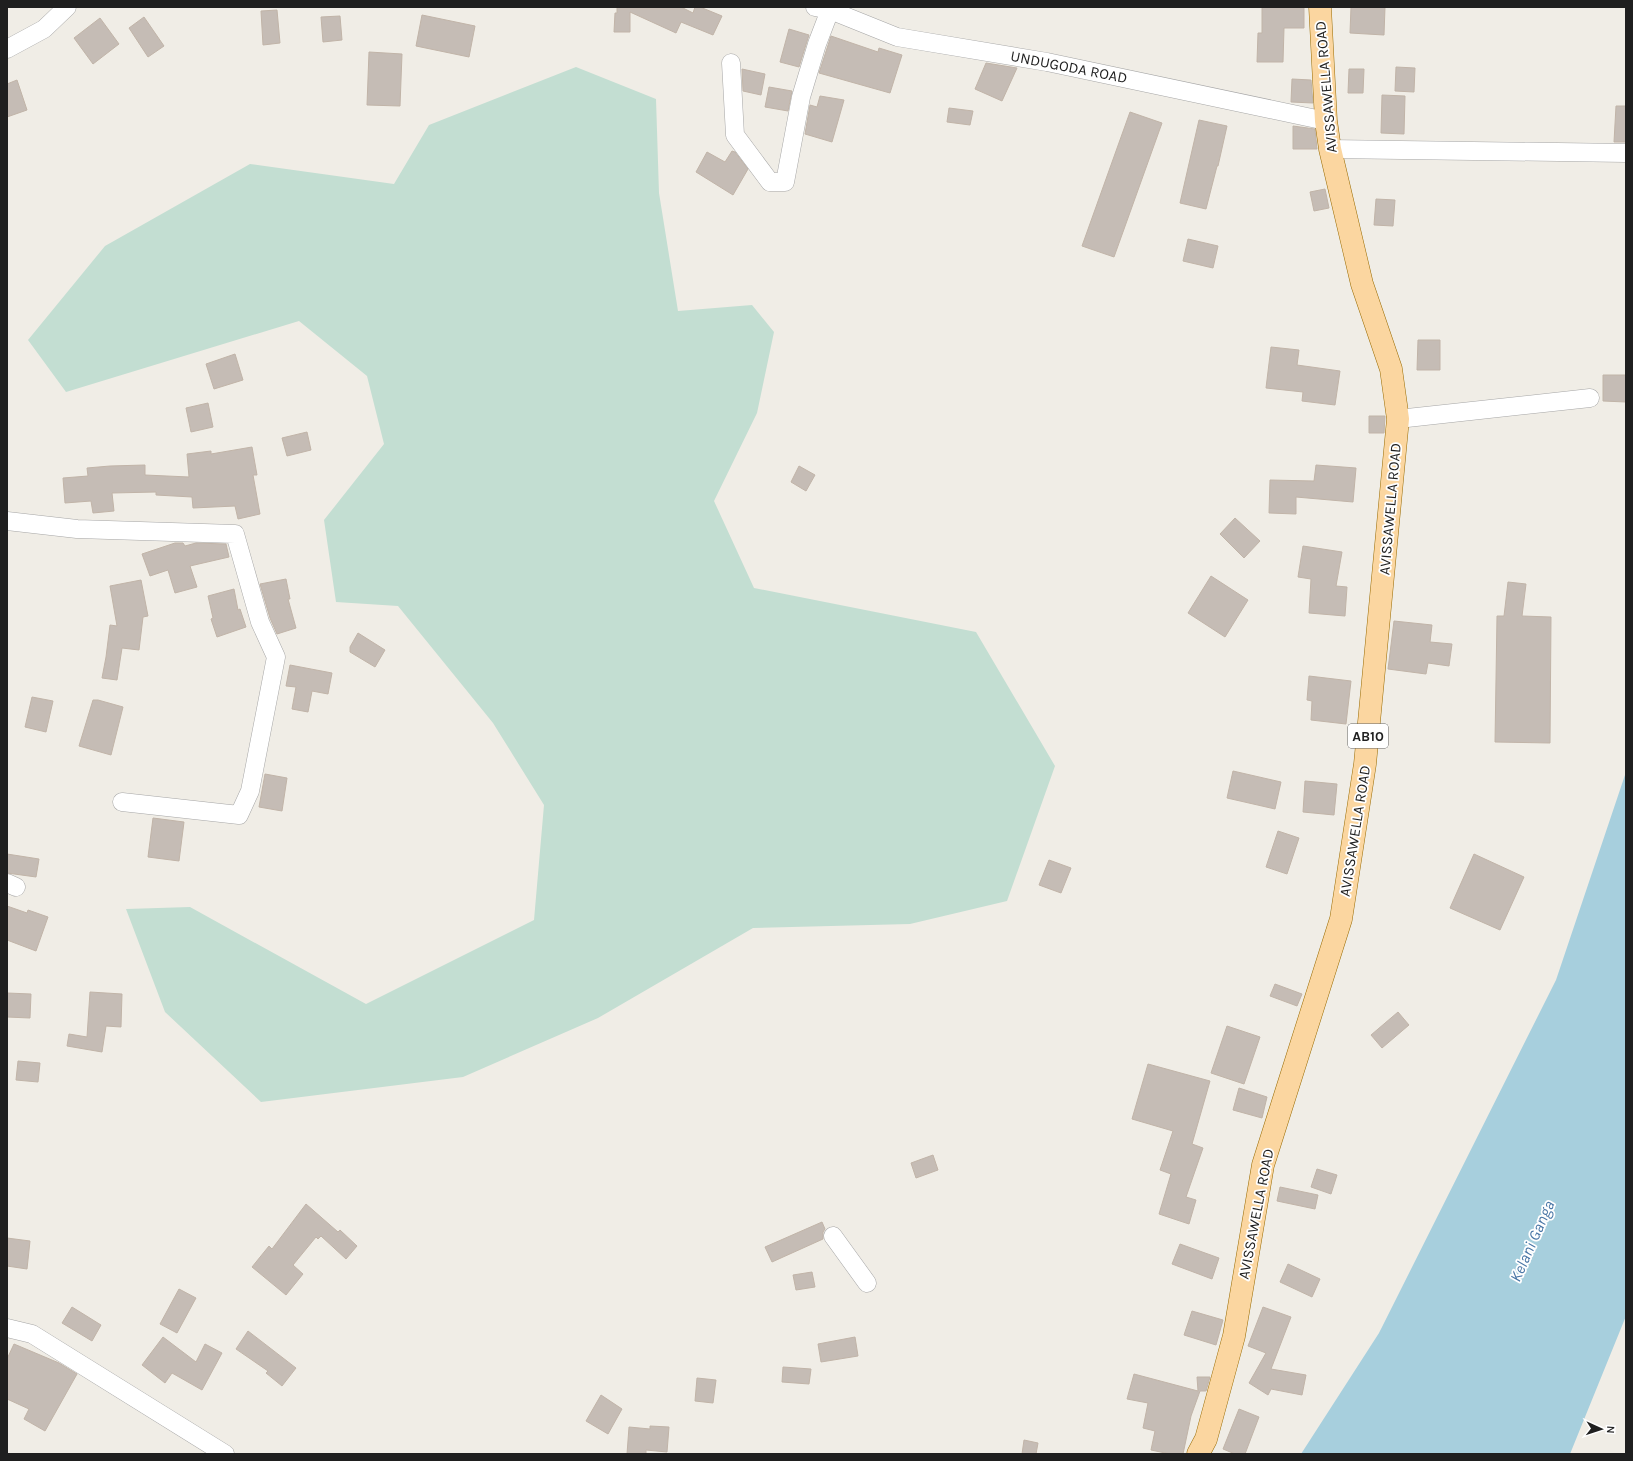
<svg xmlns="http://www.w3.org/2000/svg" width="1633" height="1461" font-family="Karla,sans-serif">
<rect width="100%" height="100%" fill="#f0ede6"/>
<path fill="#c3ded2" d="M 576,67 L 656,99 L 659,193 L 678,311 L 752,305 L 774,332 L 757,413 L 714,501 L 754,588 L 976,632 L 1055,766 L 1007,901 L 910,924 L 753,928 L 598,1018 L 463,1077 L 261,1102 L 165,1012 L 126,909 L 190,907 L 366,1004 L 534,920 L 544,805 L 493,723 L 398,606 L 336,602 L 324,520 L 384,444 L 367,376 L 299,321 L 66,392 L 28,340 L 105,246 L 250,164 L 394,184 L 429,125 Z"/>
<path fill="#a7cfdd" d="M 1626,772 L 1626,1316 L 1570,1454 L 1301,1454 L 1379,1333 L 1556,980 Z"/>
<g fill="#c5bcb5" stroke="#c1b4a8">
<path d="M 617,7 L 681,7 L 693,13 L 695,7 L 700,7 L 722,16 L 713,35 L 681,22 L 676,33 L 630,12 L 630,32 L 614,32 L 615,13 L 617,13 Z"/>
<path d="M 1262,7 L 1304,7 L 1304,28 L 1284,28 L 1283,62 L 1257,62 L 1258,33 L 1262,33 Z"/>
<path d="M 1351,7 L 1385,7 L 1384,35 L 1350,33 Z"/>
<path d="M 277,10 L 280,43 L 263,45 L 261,11 Z"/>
<path d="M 422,15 L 475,26 L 469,57 L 416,46 Z"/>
<path d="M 340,16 L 342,40 L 323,42 L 321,17 Z"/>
<path d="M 144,17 L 164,46 L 148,57 L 129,28 Z"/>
<path d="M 100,18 L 119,44 L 93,64 L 74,38 Z"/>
<path d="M 789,29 L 809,35 L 799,67 L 780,62 Z"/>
<path d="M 831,36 L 878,52 L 879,48 L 902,55 L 890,93 L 819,73 Z"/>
<path d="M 369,52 L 402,54 L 400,106 L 367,105 Z"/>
<path d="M 986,63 L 1017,68 L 1002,101 L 975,89 Z"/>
<path d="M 1396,67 L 1415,68 L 1414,92 L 1395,91 Z"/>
<path d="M 742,69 L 765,74 L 761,95 L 743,91 Z"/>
<path d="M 1349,69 L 1364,69 L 1363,93 L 1348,93 Z"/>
<path d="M 1292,79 L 1311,80 L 1313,103 L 1291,102 Z"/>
<path d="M 17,80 L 27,110 L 7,117 L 7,84 Z"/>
<path d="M 769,87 L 792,91 L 788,111 L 765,107 Z"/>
<path d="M 1382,95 L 1405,96 L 1404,134 L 1381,133 Z"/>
<path d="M 820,96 L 844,100 L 832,142 L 805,134 L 810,105 L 817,107 Z"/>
<path d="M 1616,106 L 1626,106 L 1626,142 L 1614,142 Z"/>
<path d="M 949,108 L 973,111 L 970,125 L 947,122 Z"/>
<path d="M 1130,112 L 1162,123 L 1114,257 L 1082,246 Z"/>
<path d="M 1199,120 L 1227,126 L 1218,166 L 1217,166 L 1206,209 L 1180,203 Z"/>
<path d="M 1293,126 L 1315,129 L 1317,149 L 1293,149 Z"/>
<path d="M 732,151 L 735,152 L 748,169 L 733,195 L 696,172 L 707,152 L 725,162 Z"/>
<path d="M 1325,189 L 1329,208 L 1314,211 L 1310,192 Z"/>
<path d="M 1376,199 L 1395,200 L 1393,226 L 1374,225 Z"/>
<path d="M 1188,239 L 1218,246 L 1213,268 L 1183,261 Z"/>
<path d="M 1418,340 L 1440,340 L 1440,370 L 1417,370 Z"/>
<path d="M 1271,347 L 1299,350 L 1297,365 L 1340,371 L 1335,405 L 1302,401 L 1303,392 L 1266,388 Z"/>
<path d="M 235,354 L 243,380 L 214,389 L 206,364 Z"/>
<path d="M 1603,375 L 1626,375 L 1626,402 L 1603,401 Z"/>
<path d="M 208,403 L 213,427 L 191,432 L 186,408 Z"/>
<path d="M 1369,416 L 1385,416 L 1384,433 L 1369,433 Z"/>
<path d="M 307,432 L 311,450 L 287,456 L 282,438 Z"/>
<path d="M 252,447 L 257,475 L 253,475 L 260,514 L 238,519 L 235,506 L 193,508 L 192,497 L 156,495 L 156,492 L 112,493 L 114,511 L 93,513 L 91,501 L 65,503 L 63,478 L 88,476 L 87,468 L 110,466 L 145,465 L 145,475 L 189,477 L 187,454 L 211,451 L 211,454 Z"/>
<path d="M 1316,465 L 1356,468 L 1353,502 L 1296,497 L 1296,514 L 1269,513 L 1270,480 L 1314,481 Z"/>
<path d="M 799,466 L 815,475 L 806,491 L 791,482 Z"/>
<path d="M 1235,518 L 1260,541 L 1244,558 L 1220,534 Z"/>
<path d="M 175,543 L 183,543 L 185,546 L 196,543 L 226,544 L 229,557 L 190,566 L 197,587 L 175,593 L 168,570 L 150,576 L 142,554 Z"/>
<path d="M 1303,546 L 1342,552 L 1336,586 L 1347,587 L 1345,616 L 1309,613 L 1311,579 L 1298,577 Z"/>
<path d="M 1211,576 L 1248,600 L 1225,637 L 1188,613 Z"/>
<path d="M 286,579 L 290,599 L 288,599 L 296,628 L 277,634 L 270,618 L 260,584 Z"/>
<path d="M 141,580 L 148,616 L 143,617 L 139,650 L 122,648 L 117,680 L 102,678 L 106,657 L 110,625 L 117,626 L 110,586 Z"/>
<path d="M 1508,582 L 1526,584 L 1522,616 L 1551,617 L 1550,743 L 1495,742 L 1497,616 L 1504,616 Z"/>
<path d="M 234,589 L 238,610 L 240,609 L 246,627 L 217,637 L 211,619 L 213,618 L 208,596 Z"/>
<path d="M 1394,621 L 1432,625 L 1430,642 L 1452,644 L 1449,666 L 1428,663 L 1426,674 L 1388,669 Z"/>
<path d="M 358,633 L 385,650 L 375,667 L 350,652 L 350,647 Z"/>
<path d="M 290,665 L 332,673 L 328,694 L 312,691 L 308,712 L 292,709 L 296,687 L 286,686 Z"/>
<path d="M 1309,676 L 1351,681 L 1346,724 L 1311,720 L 1312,701 L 1307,700 Z"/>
<path d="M 32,697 L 53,701 L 46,732 L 25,727 Z"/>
<path d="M 93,700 L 98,700 L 123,707 L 111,755 L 79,746 Z"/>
<path d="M 1233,771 L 1281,782 L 1275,809 L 1227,798 Z"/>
<path d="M 265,774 L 287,778 L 282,811 L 259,807 Z"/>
<path d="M 1305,781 L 1337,784 L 1334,815 L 1303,812 Z"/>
<path d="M 153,818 L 184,822 L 179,861 L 148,857 Z"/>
<path d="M 1278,831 L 1299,838 L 1287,874 L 1266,867 Z"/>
<path d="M 7,854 L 39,859 L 36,877 L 7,873 Z"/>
<path d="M 1474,854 L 1524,877 L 1500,930 L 1450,908 Z"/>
<path d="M 1049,860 L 1071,868 L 1061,893 L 1039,885 Z"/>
<path d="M 7,906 L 27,913 L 28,910 L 48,917 L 36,951 L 7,940 Z"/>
<path d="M 1275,984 L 1302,994 L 1297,1006 L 1270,996 Z"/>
<path d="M 90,992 L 122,994 L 121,1027 L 106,1026 L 102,1052 L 67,1046 L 69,1034 L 87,1037 Z"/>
<path d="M 7,993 L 31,994 L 30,1018 L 7,1017 Z"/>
<path d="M 1398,1012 L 1409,1025 L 1382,1048 L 1371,1035 Z"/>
<path d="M 1227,1026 L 1260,1037 L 1244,1084 L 1211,1073 Z"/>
<path d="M 18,1061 L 40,1063 L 38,1082 L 16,1080 Z"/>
<path d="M 1148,1064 L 1210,1081 L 1192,1144 L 1203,1148 L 1186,1197 L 1196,1200 L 1189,1224 L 1159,1214 L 1171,1174 L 1160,1170 L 1173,1131 L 1132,1119 Z"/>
<path d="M 1239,1088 L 1267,1097 L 1262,1118 L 1233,1110 Z"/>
<path d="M 933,1155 L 938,1170 L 916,1178 L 911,1163 Z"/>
<path d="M 1317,1169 L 1337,1175 L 1331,1194 L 1311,1187 Z"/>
<path d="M 1280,1187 L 1318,1195 L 1315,1209 L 1277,1201 Z"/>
<path d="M 306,1204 L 338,1232 L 340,1230 L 357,1246 L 346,1259 L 321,1236 L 318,1239 L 316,1237 L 293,1265 L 303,1274 L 286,1295 L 252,1267 L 269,1246 L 272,1249 Z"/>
<path d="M 822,1222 L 825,1229 L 823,1232 L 823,1239 L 772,1262 L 765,1247 Z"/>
<path d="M 7,1238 L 30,1241 L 27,1269 L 7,1266 Z"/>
<path d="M 1180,1244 L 1219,1258 L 1212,1279 L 1172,1264 Z"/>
<path d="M 1288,1264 L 1320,1279 L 1312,1297 L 1280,1282 Z"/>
<path d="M 812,1272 L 815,1287 L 796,1290 L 793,1275 Z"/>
<path d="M 179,1289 L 196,1298 L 177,1333 L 160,1324 Z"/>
<path d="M 72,1307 L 101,1325 L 92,1341 L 62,1323 Z"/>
<path d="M 1263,1307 L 1291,1317 L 1271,1369 L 1306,1375 L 1302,1395 L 1271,1389 L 1268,1395 L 1249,1383 L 1266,1353 L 1248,1346 Z"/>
<path d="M 1192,1311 L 1223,1320 L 1216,1345 L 1184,1335 Z"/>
<path d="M 248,1331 L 296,1368 L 282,1386 L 266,1373 L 268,1371 L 236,1349 Z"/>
<path d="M 163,1337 L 196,1362 L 205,1344 L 222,1353 L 202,1390 L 172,1373 L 165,1383 L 142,1365 Z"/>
<path d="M 855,1337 L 858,1356 L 821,1362 L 818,1344 Z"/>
<path d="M 14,1344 L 59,1363 L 77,1374 L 45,1431 L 24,1419 L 29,1409 L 7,1399 L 7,1359 Z"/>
<path d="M 783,1367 L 811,1369 L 809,1384 L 782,1382 Z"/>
<path d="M 1134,1374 L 1198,1391 L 1197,1377 L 1210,1377 L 1206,1391 L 1200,1391 L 1191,1416 L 1183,1454 L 1170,1454 L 1151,1450 L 1155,1431 L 1143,1428 L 1148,1403 L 1127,1399 Z"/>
<path d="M 697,1378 L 716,1380 L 713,1403 L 695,1401 Z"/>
<path d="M 601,1395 L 622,1409 L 608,1434 L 586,1421 Z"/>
<path d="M 1239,1409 L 1259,1417 L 1245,1454 L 1235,1454 L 1223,1449 Z"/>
<path d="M 650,1426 L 669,1427 L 667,1452 L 646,1450 L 646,1454 L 627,1454 L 629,1427 L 650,1429 Z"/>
<path d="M 1024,1440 L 1038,1443 L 1036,1454 L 1022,1454 Z"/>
</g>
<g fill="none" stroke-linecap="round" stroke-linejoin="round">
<defs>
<g id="street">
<path d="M 815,7 L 830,10 L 897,37 L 1047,62 L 1326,121"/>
<path d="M 7,49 L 44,29 L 67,7"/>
<path d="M 731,63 L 735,135 L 770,182 L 785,182 L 801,97 L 817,44 L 830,10"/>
<path d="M 1330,149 L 1626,153"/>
<path d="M 1398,419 L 1590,398"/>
<path d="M 7,521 L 77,529 L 235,534 L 260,622 L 276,657 L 250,791 L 239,815 L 122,802"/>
<path d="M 7,883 L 16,887"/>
<path d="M 833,1236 L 867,1283"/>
<path d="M 7,1328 L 32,1334 L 225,1454"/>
</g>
<path id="primary" d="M 1198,1454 L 1206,1439 L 1234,1336 L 1263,1165 L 1341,919 L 1365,764 L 1398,419 L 1391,369 L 1362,284 L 1330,149 L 1326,121 L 1320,7"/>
</defs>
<use href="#street" stroke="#a6a6a6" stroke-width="19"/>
<use href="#primary" stroke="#996b02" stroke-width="23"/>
<use href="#street" stroke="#fff" stroke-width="18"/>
<use href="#primary" stroke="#fbd6a0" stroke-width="22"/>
</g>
<g text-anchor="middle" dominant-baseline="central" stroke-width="3.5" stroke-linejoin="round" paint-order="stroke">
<rect fill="#fff" stroke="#626262" stroke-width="1" x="1348" y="724" width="40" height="24" rx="3"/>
<g font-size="14" font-weight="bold" fill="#1f1f1f">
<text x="1368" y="736">AB10</text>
</g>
<g font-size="15" fill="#1f1f1f" stroke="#fff">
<text transform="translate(1069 67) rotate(11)">UNDUGODA ROAD</text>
<text transform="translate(1326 87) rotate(-95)">AVISSAWELLA ROAD</text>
<text transform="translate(1390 509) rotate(-85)">AVISSAWELLA ROAD</text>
<text transform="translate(1355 831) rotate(-81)">AVISSAWELLA ROAD</text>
<text transform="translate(1256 1214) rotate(-79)">AVISSAWELLA ROAD</text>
</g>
<g font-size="16" font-style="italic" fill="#4976a6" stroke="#fff">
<text transform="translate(1532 1241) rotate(-66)">Kelani Ganga</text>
</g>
</g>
<rect width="1633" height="1461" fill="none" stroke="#1f1f1f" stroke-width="16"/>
<g transform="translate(1601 1429) rotate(93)" stroke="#ffffff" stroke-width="3" paint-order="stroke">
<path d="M0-3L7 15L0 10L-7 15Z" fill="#1f1f1f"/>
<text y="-6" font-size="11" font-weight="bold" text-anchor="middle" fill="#1f1f1f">N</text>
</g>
</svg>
